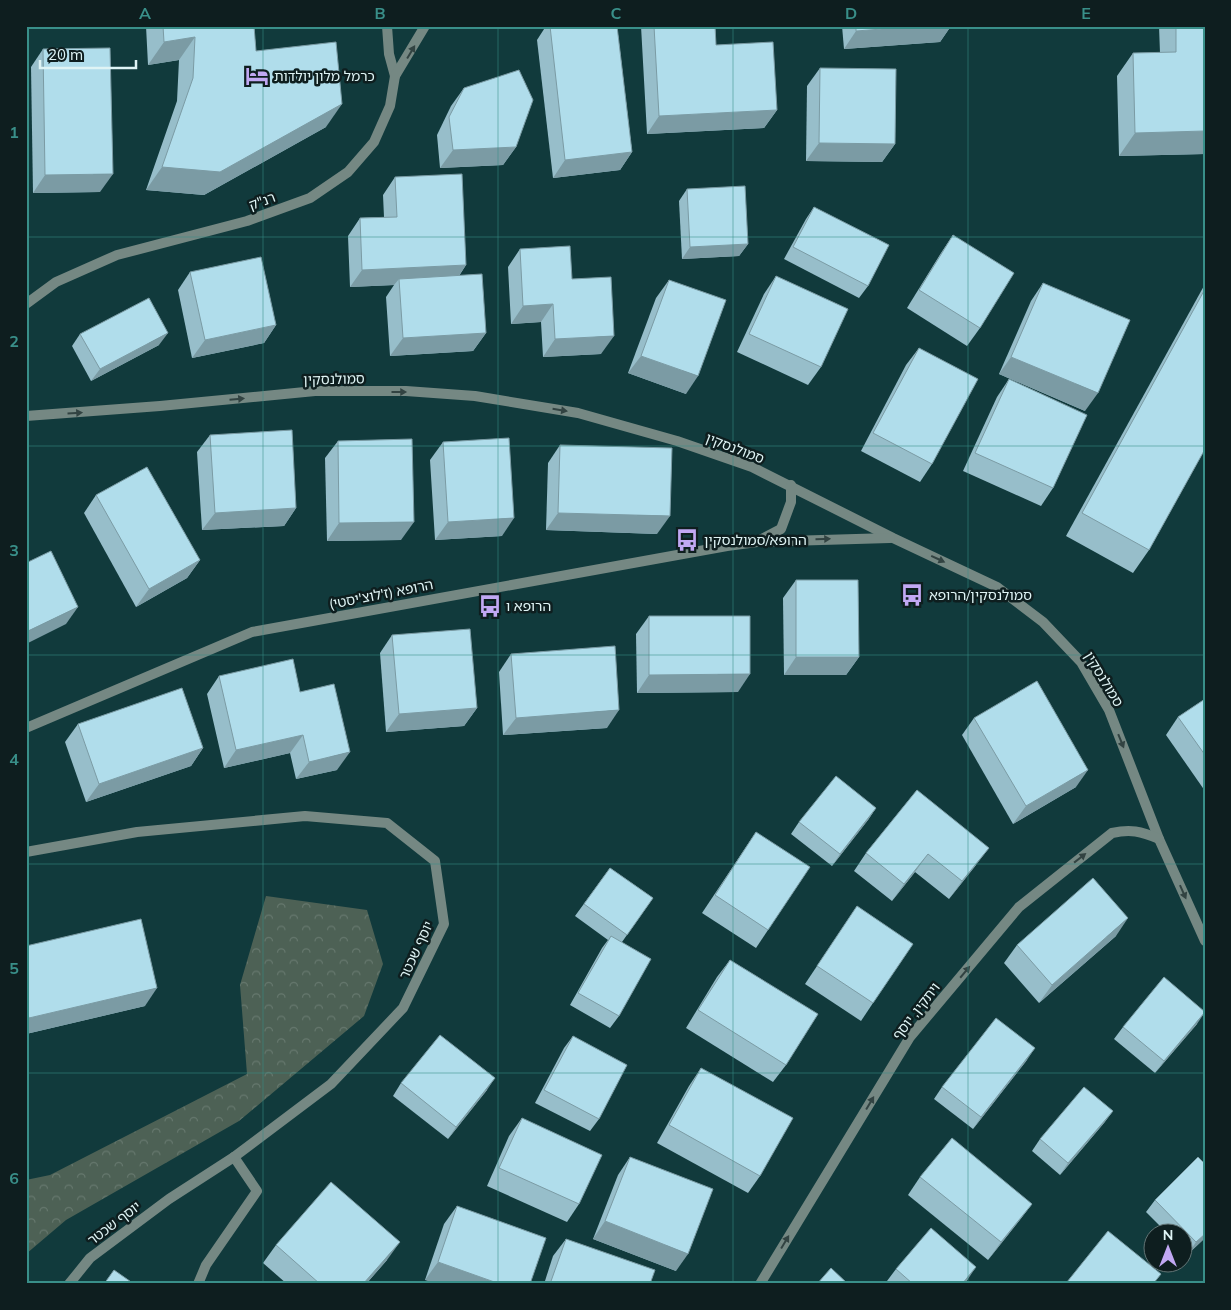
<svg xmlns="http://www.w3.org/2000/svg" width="1231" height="1310" font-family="Mulish,'Noto Sans Hebrew',sans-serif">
<defs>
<pattern id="forest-crowns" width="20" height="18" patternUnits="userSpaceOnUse" patternTransform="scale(1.25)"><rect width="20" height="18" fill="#4d6155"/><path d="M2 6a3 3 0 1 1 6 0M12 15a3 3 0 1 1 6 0" fill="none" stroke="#66786e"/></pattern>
</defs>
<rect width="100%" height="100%" fill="#113a3c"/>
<path fill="url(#forest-crowns)" d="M 266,896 L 367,910 L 383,964 L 364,1016 L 239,1121 L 66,1220 L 26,1254 L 26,1180 L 50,1175 L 247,1074 L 240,985 Z"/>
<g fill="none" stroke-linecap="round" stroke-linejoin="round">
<path stroke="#758883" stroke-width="10" d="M 198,1284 L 206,1265 L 257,1191 L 234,1157"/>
<g stroke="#758883" stroke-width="10">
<path d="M 387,26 L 389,54 L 395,76"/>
<path d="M 26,304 L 56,282 L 117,255 L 247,221 L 310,198 L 348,172 L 374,142 L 390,106 L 395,76 L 425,26"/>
<path d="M 26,416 L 160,406 L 315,391 L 406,391 L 475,396 L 578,413 L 677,441 L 752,467 L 893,538 L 997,587 L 1043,622 L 1081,662 L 1109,710 L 1159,839 L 1205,941"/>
<path d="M 760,540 L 781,529 L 791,502 L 791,485"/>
<path d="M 26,728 L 252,632 L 727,546 L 757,542 L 890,538"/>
<path d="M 26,852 L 137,832 L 305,816 L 387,823 L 435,861 L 444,924 L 403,1008 L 331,1084 L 234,1157 L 169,1199 L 90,1258 L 69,1284"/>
<path d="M 760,1284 L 910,1037 L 1019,907 L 1112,833 C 1130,829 1141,831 1159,839"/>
</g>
</g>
<g fill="#97beca">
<path d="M 146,26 L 254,26 L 256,51 L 326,127 L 204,195 L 146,190 L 177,101 L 179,60 L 148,65 Z"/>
<path d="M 546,26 L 617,26 L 632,152 L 620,170 L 553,178 L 537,40 Z"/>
<path d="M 641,26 L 715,26 L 716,45 L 777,110 L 764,128 L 647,134 Z"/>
<path d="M 842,26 L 951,26 L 940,42 L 844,49 Z"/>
<path d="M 1159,26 L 1205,26 L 1205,154 L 1119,156 L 1117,76 L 1133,53 L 1160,53 Z"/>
<path d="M 43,49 L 100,192 L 33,193 L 31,67 Z"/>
<path d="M 820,68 L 895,144 L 882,162 L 806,161 L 807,86 Z"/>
<path d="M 464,88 L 516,147 L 503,165 L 440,168 L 437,135 L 451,106 Z"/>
<path d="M 395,177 L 466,265 L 459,276 L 486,333 L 473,351 L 390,356 L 386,297 L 394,285 L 350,287 L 348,236 L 360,218 L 384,217 L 383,195 Z"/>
<path d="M 687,189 L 748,244 L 739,256 L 682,259 L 679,201 Z"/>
<path d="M 814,207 L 868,286 L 859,298 L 784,259 L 806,219 Z"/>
<path d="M 953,235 L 980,328 L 967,346 L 907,308 L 941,253 Z"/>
<path d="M 520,249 L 572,279 L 601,354 L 543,357 L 541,322 L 511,324 L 508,267 Z"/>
<path d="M 190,272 L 276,325 L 264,343 L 192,358 L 178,290 Z"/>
<path d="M 776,276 L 821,367 L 808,385 L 737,352 L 764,294 Z"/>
<path d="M 669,280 L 686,394 L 628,373 L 656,298 Z"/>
<path d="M 1043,283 L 1085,411 L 999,374 L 1031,301 Z"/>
<path d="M 1205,284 L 1205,449 L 1149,550 L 1133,573 L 1066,536 Z"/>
<path d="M 80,334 L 159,345 L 91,381 L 72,346 Z"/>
<path d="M 919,348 L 932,464 L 920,482 L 861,451 L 906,365 Z"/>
<path d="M 1009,379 L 1053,488 L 1041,506 L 963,471 L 997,397 Z"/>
<path d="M 210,435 L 296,508 L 284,526 L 202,530 L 197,452 Z"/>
<path d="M 338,441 L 401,540 L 327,541 L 325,458 Z"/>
<path d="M 443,442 L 502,536 L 435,540 L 430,460 Z"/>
<path d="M 560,445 L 657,534 L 546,530 L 548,463 Z"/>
<path d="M 96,495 L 200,560 L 187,578 L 136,607 L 84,513 Z"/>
<path d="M 796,580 L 859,657 L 846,675 L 784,675 L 783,598 Z"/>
<path d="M 649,616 L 738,692 L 637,693 L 636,634 Z"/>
<path d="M 392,635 L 477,708 L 464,726 L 386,732 L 380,653 Z"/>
<path d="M 511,654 L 607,728 L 503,735 L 499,672 Z"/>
<path d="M 219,676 L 300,692 L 337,770 L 296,779 L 290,753 L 224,768 L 207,694 Z"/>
<path d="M 1205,699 L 1205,791 L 1166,735 L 1178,717 Z"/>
<path d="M 974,718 L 1076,787 L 1013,824 L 962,735 Z"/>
<path d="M 78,724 L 203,748 L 191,766 L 86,802 L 65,742 Z"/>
<path d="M 917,790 L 976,865 L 949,899 L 915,872 L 892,901 L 854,871 L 866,853 Z"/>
<path d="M 876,808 L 868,820 L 832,866 L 791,834 L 799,822 Z"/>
<path d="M 756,832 L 768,930 L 756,948 L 702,913 Z"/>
<path d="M 610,868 L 653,898 L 622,942 L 619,1016 L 610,1028 L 570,1005 L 602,948 L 608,940 L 575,916 Z"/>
<path d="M 857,906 L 873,1003 L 861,1021 L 805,984 Z"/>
<path d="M 1116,936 L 1039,1003 L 1004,963 L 1017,945 Z"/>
<path d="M 26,946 L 145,1006 L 26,1034 Z"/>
<path d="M 730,960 L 786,1065 L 773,1082 L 686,1028 L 717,977 Z"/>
<path d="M 1197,1024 L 1155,1073 L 1114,1039 L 1123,1027 Z"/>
<path d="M 573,1036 L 599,1119 L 590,1131 L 535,1103 L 564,1048 Z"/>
<path d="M 1027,1060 L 973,1129 L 934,1099 L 942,1087 Z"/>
<path d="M 701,1068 L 760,1176 L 748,1193 L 657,1143 L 689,1086 Z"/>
<path d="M 401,1083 L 487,1090 L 448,1139 L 393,1096 Z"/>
<path d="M 1113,1111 L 1104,1123 L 1060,1175 L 1032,1151 L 1040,1139 Z"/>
<path d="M 522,1118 L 579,1204 L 567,1222 L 487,1186 L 509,1136 Z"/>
<path d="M 630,1157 L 676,1271 L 593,1239 L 618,1175 Z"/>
<path d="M 920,1177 L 1032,1204 L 1019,1221 L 988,1260 L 908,1195 Z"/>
<path d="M 1155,1200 L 1205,1238 L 1188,1254 L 1184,1250 L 1184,1232 L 1166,1232 L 1146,1212 Z"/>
<path d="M 457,1206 L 530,1284 L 425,1280 L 444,1224 Z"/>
<path d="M 566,1239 L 650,1284 L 544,1284 L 553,1256 Z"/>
<path d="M 276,1245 L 387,1260 L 366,1284 L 287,1284 L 263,1263 Z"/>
<path d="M 896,1269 L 968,1279 L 964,1284 L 890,1284 L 887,1281 Z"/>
</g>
<g fill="#7b9ba4">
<path d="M 921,26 L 951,26 L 940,42 L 844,49 L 856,31 Z"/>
<path d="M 966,26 L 1066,26 L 964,29 Z"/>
<path d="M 195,37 L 179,60 L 148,65 L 164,42 Z"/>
<path d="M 342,104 L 326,127 L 204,195 L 146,190 L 162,167 Z"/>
<path d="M 777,110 L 764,128 L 647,134 L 659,116 Z"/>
<path d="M 1205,131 L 1205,154 L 1119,156 L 1135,133 Z"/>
<path d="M 819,143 L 895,144 L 882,162 L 806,161 Z"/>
<path d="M 516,147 L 503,165 L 440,168 L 453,150 Z"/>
<path d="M 632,152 L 620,170 L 553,178 L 565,160 Z"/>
<path d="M 113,174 L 100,192 L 33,193 L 45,175 Z"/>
<path d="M 748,244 L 739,256 L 682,259 L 690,247 Z"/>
<path d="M 466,265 L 454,283 L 399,279 L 394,285 L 350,287 L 362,270 Z"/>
<path d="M 553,304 L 541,322 L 511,324 L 523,306 Z"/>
<path d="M 276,325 L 264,343 L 192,358 L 205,340 Z"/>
<path d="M 168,333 L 159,345 L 91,381 L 100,369 Z"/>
<path d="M 486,333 L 473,351 L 390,356 L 403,338 Z"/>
<path d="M 614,336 L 601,354 L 543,357 L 555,339 Z"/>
<path d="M 641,356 L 698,376 L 686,394 L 628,373 Z"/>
<path d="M 1011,357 L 1098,393 L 1085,411 L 999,374 Z"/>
<path d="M 296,508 L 284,526 L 202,530 L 215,513 Z"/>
<path d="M 558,513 L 670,516 L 657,534 L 546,530 Z"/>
<path d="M 514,518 L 502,536 L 435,540 L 448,522 Z"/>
<path d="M 414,522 L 401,540 L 327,541 L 339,523 Z"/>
<path d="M 200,560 L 187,578 L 136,607 L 149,589 Z"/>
<path d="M 78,607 L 66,624 L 26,644 L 26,632 Z"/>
<path d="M 796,657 L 859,657 L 846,675 L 784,675 Z"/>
<path d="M 750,674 L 738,692 L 637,693 L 649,675 Z"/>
<path d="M 477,708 L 464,726 L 386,732 L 399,714 Z"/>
<path d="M 619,710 L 607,728 L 503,735 L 516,718 Z"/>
<path d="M 303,735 L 290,753 L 224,768 L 236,750 Z"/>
<path d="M 203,748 L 191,766 L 86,802 L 99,784 Z"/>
<path d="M 350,752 L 337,770 L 296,779 L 309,762 Z"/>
<path d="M 1088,770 L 1076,787 L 1013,824 L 1026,806 Z"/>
<path d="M 876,808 L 868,820 L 832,866 L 840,854 Z"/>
<path d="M 989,848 L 976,865 L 949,899 L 962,881 Z"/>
<path d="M 928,854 L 915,872 L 892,901 L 904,884 Z"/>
<path d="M 1128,918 L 1116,936 L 1039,1003 L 1052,985 Z"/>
<path d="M 157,988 L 145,1006 L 26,1034 L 26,1022 L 29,1018 Z"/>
<path d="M 1205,1012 L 1197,1024 L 1155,1073 L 1164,1061 Z"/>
<path d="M 1035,1048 L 1027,1060 L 973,1129 L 981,1117 Z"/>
<path d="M 495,1078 L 487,1090 L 448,1139 L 456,1127 Z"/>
<path d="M 1113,1111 L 1104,1123 L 1060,1175 L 1068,1163 Z"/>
<path d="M 1032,1204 L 1019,1221 L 988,1260 L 1001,1242 Z"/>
<path d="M 605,1221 L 688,1254 L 676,1271 L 593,1239 Z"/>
<path d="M 1205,1234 L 1205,1238 L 1188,1254 L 1196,1242 Z"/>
<path d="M 400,1242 L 387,1260 L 366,1284 L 363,1284 Z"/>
<path d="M 438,1262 L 500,1284 L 436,1284 L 425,1280 Z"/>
<path d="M 976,1267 L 968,1279 L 964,1284 L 962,1284 Z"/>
</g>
<g fill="#b0ddeb" stroke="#7b9ba4">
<path d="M 163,26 L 254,26 L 256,51 L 336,42 L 342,104 L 220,172 L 162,167 L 193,78 L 195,37 L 164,42 Z"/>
<path d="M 550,26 L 617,26 L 632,152 L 565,160 Z"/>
<path d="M 654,26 L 715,26 L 716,45 L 773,42 L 777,110 L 659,116 Z"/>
<path d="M 856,26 L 921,26 L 856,31 Z"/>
<path d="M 1176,26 L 1205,26 L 1205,131 L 1135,133 L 1133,53 L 1176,52 Z"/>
<path d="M 110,48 L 113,174 L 45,175 L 43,49 Z"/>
<path d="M 820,68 L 896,69 L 895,144 L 819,143 Z"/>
<path d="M 519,70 L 533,100 L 516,147 L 453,150 L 449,117 L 464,88 Z"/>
<path d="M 462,174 L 466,265 L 362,270 L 360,218 L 397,217 L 395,177 Z"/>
<path d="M 745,186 L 748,244 L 690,247 L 687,189 Z"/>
<path d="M 814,207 L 889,245 L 868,286 L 793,247 Z"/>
<path d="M 953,235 L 1014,273 L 980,328 L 919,290 Z"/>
<path d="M 570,246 L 572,279 L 611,277 L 614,336 L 555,339 L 553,304 L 523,306 L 520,249 Z"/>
<path d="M 261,257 L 276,325 L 205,340 L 190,272 Z"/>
<path d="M 482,274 L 486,333 L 403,338 L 399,279 Z"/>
<path d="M 776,276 L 848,309 L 821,367 L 749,334 Z"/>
<path d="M 669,280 L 726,300 L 698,376 L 641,356 Z"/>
<path d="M 1043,283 L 1130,320 L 1098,393 L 1011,357 Z"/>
<path d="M 1205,289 L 1205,449 L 1149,550 L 1082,513 Z"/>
<path d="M 149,298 L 168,333 L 100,369 L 80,334 Z"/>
<path d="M 919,348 L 978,379 L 932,464 L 873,433 Z"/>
<path d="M 1009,379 L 1087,415 L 1053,488 L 975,453 Z"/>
<path d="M 292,430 L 296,508 L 215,513 L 210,435 Z"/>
<path d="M 509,438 L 514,518 L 448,522 L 443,442 Z"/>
<path d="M 412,439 L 414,522 L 339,523 L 338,441 Z"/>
<path d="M 560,445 L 672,448 L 670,516 L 558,513 Z"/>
<path d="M 147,467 L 200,560 L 149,589 L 96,495 Z"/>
<path d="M 51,551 L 78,607 L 26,632 L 26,563 Z"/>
<path d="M 796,580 L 858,580 L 859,657 L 796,657 Z"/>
<path d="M 649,616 L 750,616 L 750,674 L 649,675 Z"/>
<path d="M 470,629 L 477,708 L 399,714 L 392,635 Z"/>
<path d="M 615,646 L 619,710 L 516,718 L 511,654 Z"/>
<path d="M 293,659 L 300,692 L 334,684 L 350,752 L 309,762 L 303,735 L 236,750 L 219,676 Z"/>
<path d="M 1037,681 L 1088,770 L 1026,806 L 974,718 Z"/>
<path d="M 182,688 L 203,748 L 99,784 L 78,724 Z"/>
<path d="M 1205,699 L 1205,755 L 1178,717 Z"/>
<path d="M 836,776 L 876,808 L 840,854 L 799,822 Z"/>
<path d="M 917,790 L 989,848 L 962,881 L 928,854 L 904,884 L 866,853 Z"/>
<path d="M 756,832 L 810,867 L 768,930 L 715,895 Z"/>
<path d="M 610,868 L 653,898 L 627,935 L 584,904 Z"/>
<path d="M 1093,878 L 1128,918 L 1052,985 L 1017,945 Z"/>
<path d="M 857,906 L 913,944 L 873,1003 L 817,966 Z"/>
<path d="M 141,919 L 157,988 L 29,1018 L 26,1008 L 26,946 Z"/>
<path d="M 611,936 L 651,959 L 619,1016 L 578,993 Z"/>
<path d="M 730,960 L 818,1014 L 786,1065 L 698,1010 Z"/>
<path d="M 1164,977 L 1205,1012 L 1164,1061 L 1123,1027 Z"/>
<path d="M 996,1018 L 1035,1048 L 981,1117 L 942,1087 Z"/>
<path d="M 440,1035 L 495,1078 L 456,1127 L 401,1083 Z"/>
<path d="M 573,1036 L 627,1065 L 599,1119 L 544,1090 Z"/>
<path d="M 701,1068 L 793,1118 L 760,1176 L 669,1125 Z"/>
<path d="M 1084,1087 L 1113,1111 L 1068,1163 L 1040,1139 Z"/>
<path d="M 522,1118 L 602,1155 L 579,1204 L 499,1168 Z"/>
<path d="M 952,1138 L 1032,1204 L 1001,1242 L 920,1177 Z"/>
<path d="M 630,1157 L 713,1189 L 688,1254 L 605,1221 Z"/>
<path d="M 1198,1157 L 1205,1164 L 1205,1234 L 1196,1242 L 1155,1200 Z"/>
<path d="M 331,1182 L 400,1242 L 363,1284 L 320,1284 L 276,1245 Z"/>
<path d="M 457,1206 L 546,1238 L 530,1284 L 500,1284 L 438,1262 Z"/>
<path d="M 931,1228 L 976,1267 L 962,1284 L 913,1284 L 896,1269 Z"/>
<path d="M 1108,1231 L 1161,1274 L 1153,1284 L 1069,1284 L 1067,1282 Z"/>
<path d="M 566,1239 L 655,1270 L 650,1284 L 550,1284 Z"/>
<path d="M 831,1268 L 848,1284 L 817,1284 Z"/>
<path d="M 114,1270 L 134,1284 L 104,1284 Z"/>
</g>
<defs><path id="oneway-solid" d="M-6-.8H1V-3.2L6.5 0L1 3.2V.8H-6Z" transform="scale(1.25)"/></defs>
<g fill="#324342">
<use href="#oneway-solid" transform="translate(411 52) rotate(-59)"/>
<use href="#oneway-solid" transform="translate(399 392)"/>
<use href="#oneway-solid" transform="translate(237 399) rotate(-5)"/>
<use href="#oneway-solid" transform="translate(560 410) rotate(9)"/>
<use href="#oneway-solid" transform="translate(75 413) rotate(-4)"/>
<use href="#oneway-solid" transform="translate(823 539) rotate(-2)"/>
<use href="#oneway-solid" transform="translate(938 559) rotate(25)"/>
<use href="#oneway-solid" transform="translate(1121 741) rotate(68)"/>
<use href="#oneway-solid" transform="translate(1080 858) rotate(-38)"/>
<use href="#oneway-solid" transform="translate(1183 892) rotate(66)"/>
<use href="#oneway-solid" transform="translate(965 972) rotate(-50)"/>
<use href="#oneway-solid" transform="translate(870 1103) rotate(-59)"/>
<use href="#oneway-solid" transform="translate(785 1242) rotate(-59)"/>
</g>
<path fill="none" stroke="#398f89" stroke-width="1" stroke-opacity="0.55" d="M 263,26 L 263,1284M 498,26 L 498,1284M 733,26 L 733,1284M 968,26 L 968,1284M 26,237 L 1205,237M 26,446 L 1205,446M 26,655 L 1205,655M 26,864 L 1205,864M 26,1073 L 1205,1073"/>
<defs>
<symbol id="hotel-bare" viewBox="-9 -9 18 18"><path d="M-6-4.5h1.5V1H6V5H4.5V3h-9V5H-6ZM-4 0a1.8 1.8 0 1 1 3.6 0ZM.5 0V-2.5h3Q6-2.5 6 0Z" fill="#c1a8f3" stroke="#0e1e1f" stroke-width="2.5" paint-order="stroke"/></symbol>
<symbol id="bus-bare" viewBox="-9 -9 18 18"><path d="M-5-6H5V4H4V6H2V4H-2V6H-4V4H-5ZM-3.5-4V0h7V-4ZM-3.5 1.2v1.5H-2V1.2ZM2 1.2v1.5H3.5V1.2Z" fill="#c1a8f3" stroke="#0e1e1f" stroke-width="2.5" paint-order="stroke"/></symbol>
</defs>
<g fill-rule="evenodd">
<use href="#hotel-bare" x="241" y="60" width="32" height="32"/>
<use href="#bus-bare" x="671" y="524" width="32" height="32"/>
<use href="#bus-bare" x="896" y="579" width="32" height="32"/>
<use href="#bus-bare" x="474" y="590" width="32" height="32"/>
</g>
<g text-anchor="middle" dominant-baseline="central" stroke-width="5" stroke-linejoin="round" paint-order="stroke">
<g font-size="14" fill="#dff4f5" stroke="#0e1e1f" text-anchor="start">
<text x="274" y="76">כרמל מלון יולדות</text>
<text x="704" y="540">הרופא/סמולנסקין</text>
<text x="929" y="595">סמולנסקין/הרופא</text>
<text x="506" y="606">הרופא ו</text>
</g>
<g font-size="14" fill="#dff4f5" stroke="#0e1e1f">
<text transform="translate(262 201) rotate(-20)">רנ"ק</text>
<text transform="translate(334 379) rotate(-1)">סמולנסקין</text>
<text transform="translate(735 448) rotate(21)">סמולנסקין</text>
<text transform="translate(381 594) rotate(-11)">הרופא (ז'לוצ'יסטי)</text>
<text transform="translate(1104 679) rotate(59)">סמולנסקין</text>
<text transform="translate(416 950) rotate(-65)">יוסף שכטר</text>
<text transform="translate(916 1011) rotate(-52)">ויתקין, יוסף</text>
<text transform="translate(114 1223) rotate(-37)">יוסף שכטר</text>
</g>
</g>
<rect width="1231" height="1310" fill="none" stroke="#0e1e1f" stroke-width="55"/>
<g transform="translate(1168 1248)"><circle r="24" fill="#0e1e1f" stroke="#627475"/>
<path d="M0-4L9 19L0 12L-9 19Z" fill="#c1a8f3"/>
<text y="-8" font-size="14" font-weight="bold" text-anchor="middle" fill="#dff4f5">N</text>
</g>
<path d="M40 60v8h96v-8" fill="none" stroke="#dff4f5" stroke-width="2.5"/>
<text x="48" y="60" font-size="15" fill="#dff4f5" stroke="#0e1e1f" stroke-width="4" paint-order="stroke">20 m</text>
<rect x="28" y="28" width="1176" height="1254" fill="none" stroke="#398f89" stroke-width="2"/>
<g font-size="16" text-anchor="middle" font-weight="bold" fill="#398f89">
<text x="145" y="19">A</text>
<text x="380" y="19">B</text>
<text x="616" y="19">C</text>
<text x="851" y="19">D</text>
<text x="1086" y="19">E</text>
<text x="14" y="138">1</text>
<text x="14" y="347">2</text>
<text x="14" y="556">3</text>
<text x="14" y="765">4</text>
<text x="14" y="974">5</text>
<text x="14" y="1184">6</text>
</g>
</svg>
